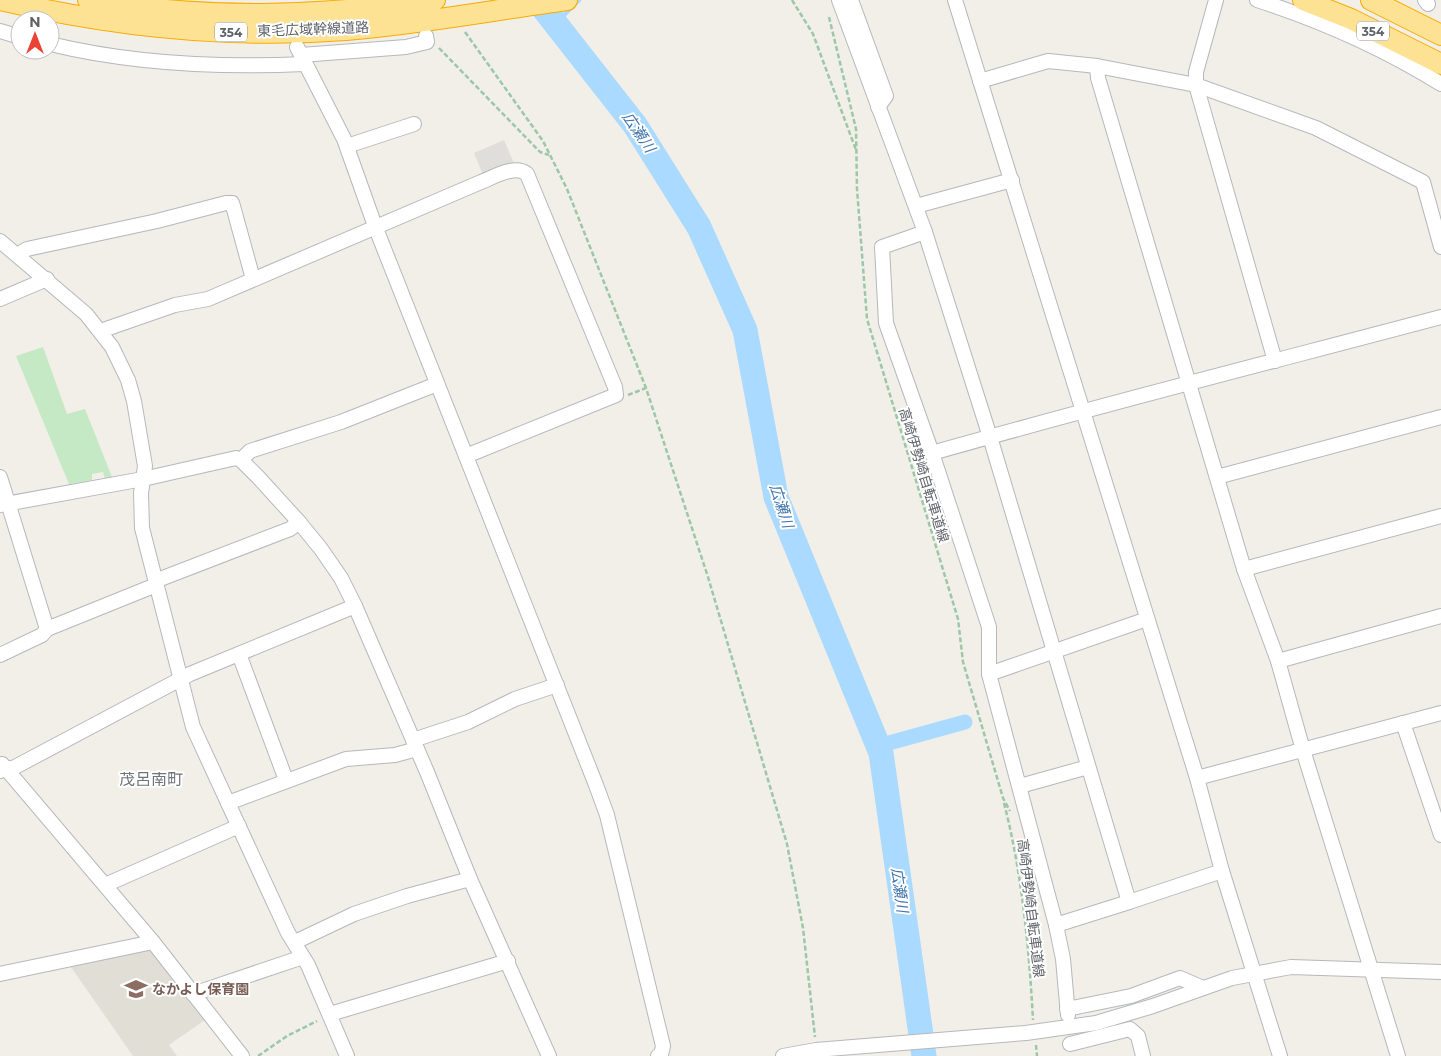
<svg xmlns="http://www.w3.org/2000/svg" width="1441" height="1056" font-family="Montserrat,'Noto Sans JP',sans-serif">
<rect width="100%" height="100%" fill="#f1efe8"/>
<path fill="#e0deda" d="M 504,140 L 514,163 L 483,175 L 474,153 Z"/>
<path fill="#e1ded6" d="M 150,949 L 155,952 L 205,1020 L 169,1045 L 177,1056 L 133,1056 L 71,967 Z"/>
<path fill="#c5e8c5" d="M 43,347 L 67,414 L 85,409 L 112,477 L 105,479 L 103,472 L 92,474 L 92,480 L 69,484 L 16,356 Z"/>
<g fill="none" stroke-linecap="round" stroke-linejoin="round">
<path stroke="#aadaff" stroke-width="4.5" d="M 555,24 L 579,0"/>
<path stroke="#aadaff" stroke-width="15" d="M 878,746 L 965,722"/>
<path stroke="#aadaff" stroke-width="25" d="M 537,0 L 635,125 L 699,227 L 745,330 L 776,497 L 881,753 L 924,1056"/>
<defs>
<g id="minor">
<path d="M 839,0 L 925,232 L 990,437 L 1129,902 L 1222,871"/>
<path d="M 851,0 L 886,96 L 878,107"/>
<path d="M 955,0 L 1197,778 L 1222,871 L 1280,1056"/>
<path d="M 1216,0 L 1196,72 L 1196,85 L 1275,361"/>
<path d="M 1257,0 C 1322,21 1383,48 1441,84"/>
<path d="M 1425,0 L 1428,4"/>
<path d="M 0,31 L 20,37"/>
<path d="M 50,44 C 133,64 219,68 304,64"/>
<path d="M 297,47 L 344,139 L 375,226 L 596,785 L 607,815 L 663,1046 L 661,1055 L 658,1056"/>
<path d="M 301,55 L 406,47 L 427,42 L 426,36"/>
<path d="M 1097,66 L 1098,78 L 1244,569 L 1278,661 L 1303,750 L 1398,1056"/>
<path d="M 980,81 L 1048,61 L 1097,66 L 1196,85 L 1316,128 L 1423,182 L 1441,247"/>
<path d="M 347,146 L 414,124"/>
<path d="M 916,206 L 1012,180"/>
<path d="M 925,232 L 882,247 L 886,323 L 932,453 L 989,627 L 989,674 L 1056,925 L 1063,959 L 1068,1015"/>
<path d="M 0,241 L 86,314 L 112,347 L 128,380 L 134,401 L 145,466 L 141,493 L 142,528 L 193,727 L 288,933 L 308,965 L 347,1056"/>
<path d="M 17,255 L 27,249 L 157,221 L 226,203 L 232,203 L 233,206 L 253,279"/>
<path d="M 0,299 L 47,279"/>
<path d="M 102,332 L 106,329 L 175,305 L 208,299 L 481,182 C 494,177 515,164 527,174 L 615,387 L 616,395 L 466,456"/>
<path d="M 932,453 C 1101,405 1271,362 1441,317"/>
<path d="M 241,460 L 250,451 L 341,422 L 437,384"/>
<path d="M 0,477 L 47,629"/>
<path d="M 1217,477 L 1441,417"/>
<path d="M 0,505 L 143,479 L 236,458 L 241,460 L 258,477 L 299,522 L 321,549 L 341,578 L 355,606 L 427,772 L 470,879 L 549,1056"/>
<path d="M 1244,569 L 1441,516"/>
<path d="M 155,581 L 290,529 L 299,522"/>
<path d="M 239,654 L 286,780"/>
<path d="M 0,655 L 42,635 L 47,629 L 156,585"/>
<path d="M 1278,661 L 1441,616"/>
<path d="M 989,674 L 1147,619"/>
<path d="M 1403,723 L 1441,835"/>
<path d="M 413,740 L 468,722 L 515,699 L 557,685"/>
<path d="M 2,764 L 153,942 L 242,1056"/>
<path d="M 0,771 L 15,767 L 190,674 L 355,606"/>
<path d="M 1197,778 L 1441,713"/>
<path d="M 1020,786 L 1088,767"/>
<path d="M 228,803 L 346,759 L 395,755 L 417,749"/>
<path d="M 105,885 L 239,826"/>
<path d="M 1056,925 L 1129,902"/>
<path d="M 295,942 L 354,914 L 407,896 L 470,879"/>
<path d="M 0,974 L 153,942"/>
<path d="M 193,994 L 303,957"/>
<path d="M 1067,1009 L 1131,996 L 1180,978 L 1203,988"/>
<path d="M 330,1014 L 508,961"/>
<path d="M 1070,1044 L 1130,1029 L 1138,1036 L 1143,1056"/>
<path d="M 783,1056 L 816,1050 L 1026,1033 L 1096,1023 L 1153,1006 L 1232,978 L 1291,967 L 1441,972"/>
</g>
<g id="highway">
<path d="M 0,0 C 115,27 228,39 346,30 C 420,24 494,10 567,0"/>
<path d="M 88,0 C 207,20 317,17 435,0"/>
<path d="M 1303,0 L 1351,19 L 1441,64"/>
<path d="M 1371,0 L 1441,35"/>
</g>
</defs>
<use href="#minor" stroke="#b5b8bc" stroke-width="16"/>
<use href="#highway" stroke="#f9ab00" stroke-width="22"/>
<g stroke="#9cc7a9" stroke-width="2.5" stroke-dasharray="5 2.5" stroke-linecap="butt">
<path d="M 792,0 L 813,34 L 856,150"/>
<path d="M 829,17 L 856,129 L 857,189 L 867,319 L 958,619 L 963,662 L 1003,798 L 1010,811"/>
<path d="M 465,32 L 543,141 L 567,189 L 646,388 L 708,577 L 787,844 L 803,928 L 815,1037"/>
<path d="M 439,48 L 540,152 L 549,155"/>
<path d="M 628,395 L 646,388"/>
<path d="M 1004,803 C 1022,873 1029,947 1033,1020"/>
<path d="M 1036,1045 L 1037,1056"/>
<path d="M 258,1056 L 287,1036 L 317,1021"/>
</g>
<use href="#minor" stroke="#fff" stroke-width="14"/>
<use href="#highway" stroke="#fde293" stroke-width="20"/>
</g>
<defs>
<symbol id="school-bare" viewBox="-9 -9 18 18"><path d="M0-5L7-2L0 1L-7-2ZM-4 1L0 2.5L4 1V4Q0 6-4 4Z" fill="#8d6e63" stroke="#fff" stroke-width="2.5" paint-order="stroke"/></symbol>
</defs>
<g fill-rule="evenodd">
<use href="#school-bare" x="120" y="973" width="32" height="32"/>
</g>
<g text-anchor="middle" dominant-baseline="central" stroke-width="4" stroke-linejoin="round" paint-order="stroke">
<g fill="#fff" stroke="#8f9295" stroke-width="1">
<rect x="1357" y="21.5" width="32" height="19" rx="4"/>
<rect x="215" y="22.5" width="32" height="19" rx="4"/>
</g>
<g font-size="12" font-weight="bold" fill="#5f6368">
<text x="1373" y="31">354</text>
<text x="231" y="32">354</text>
</g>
<g font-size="14" fill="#5f6368" stroke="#fff">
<text transform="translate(313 29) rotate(-2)">東毛広域幹線道路</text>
<text transform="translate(924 475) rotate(73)">高崎伊勢崎自転車道線</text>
<text transform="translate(1031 908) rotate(83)">高崎伊勢崎自転車道線</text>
</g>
<g font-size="14" font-weight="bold" fill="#785e54" stroke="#fff" text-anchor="start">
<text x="152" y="989">なかよし保育園</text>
</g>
<g font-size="15" font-style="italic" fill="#4174aa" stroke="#fff">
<text transform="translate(639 132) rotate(56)">広瀬川</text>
<text transform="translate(782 506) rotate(72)">広瀬川</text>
<text transform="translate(900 890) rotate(82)">広瀬川</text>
</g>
<g font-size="16" fill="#70757a" stroke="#fff">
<text x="151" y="779">茂呂南町</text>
</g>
</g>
<g transform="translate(35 35)"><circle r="24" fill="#ffffff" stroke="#bfc1c3"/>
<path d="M0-4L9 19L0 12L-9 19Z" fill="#ea4335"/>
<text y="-8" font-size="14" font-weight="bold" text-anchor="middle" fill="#5f6368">N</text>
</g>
</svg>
